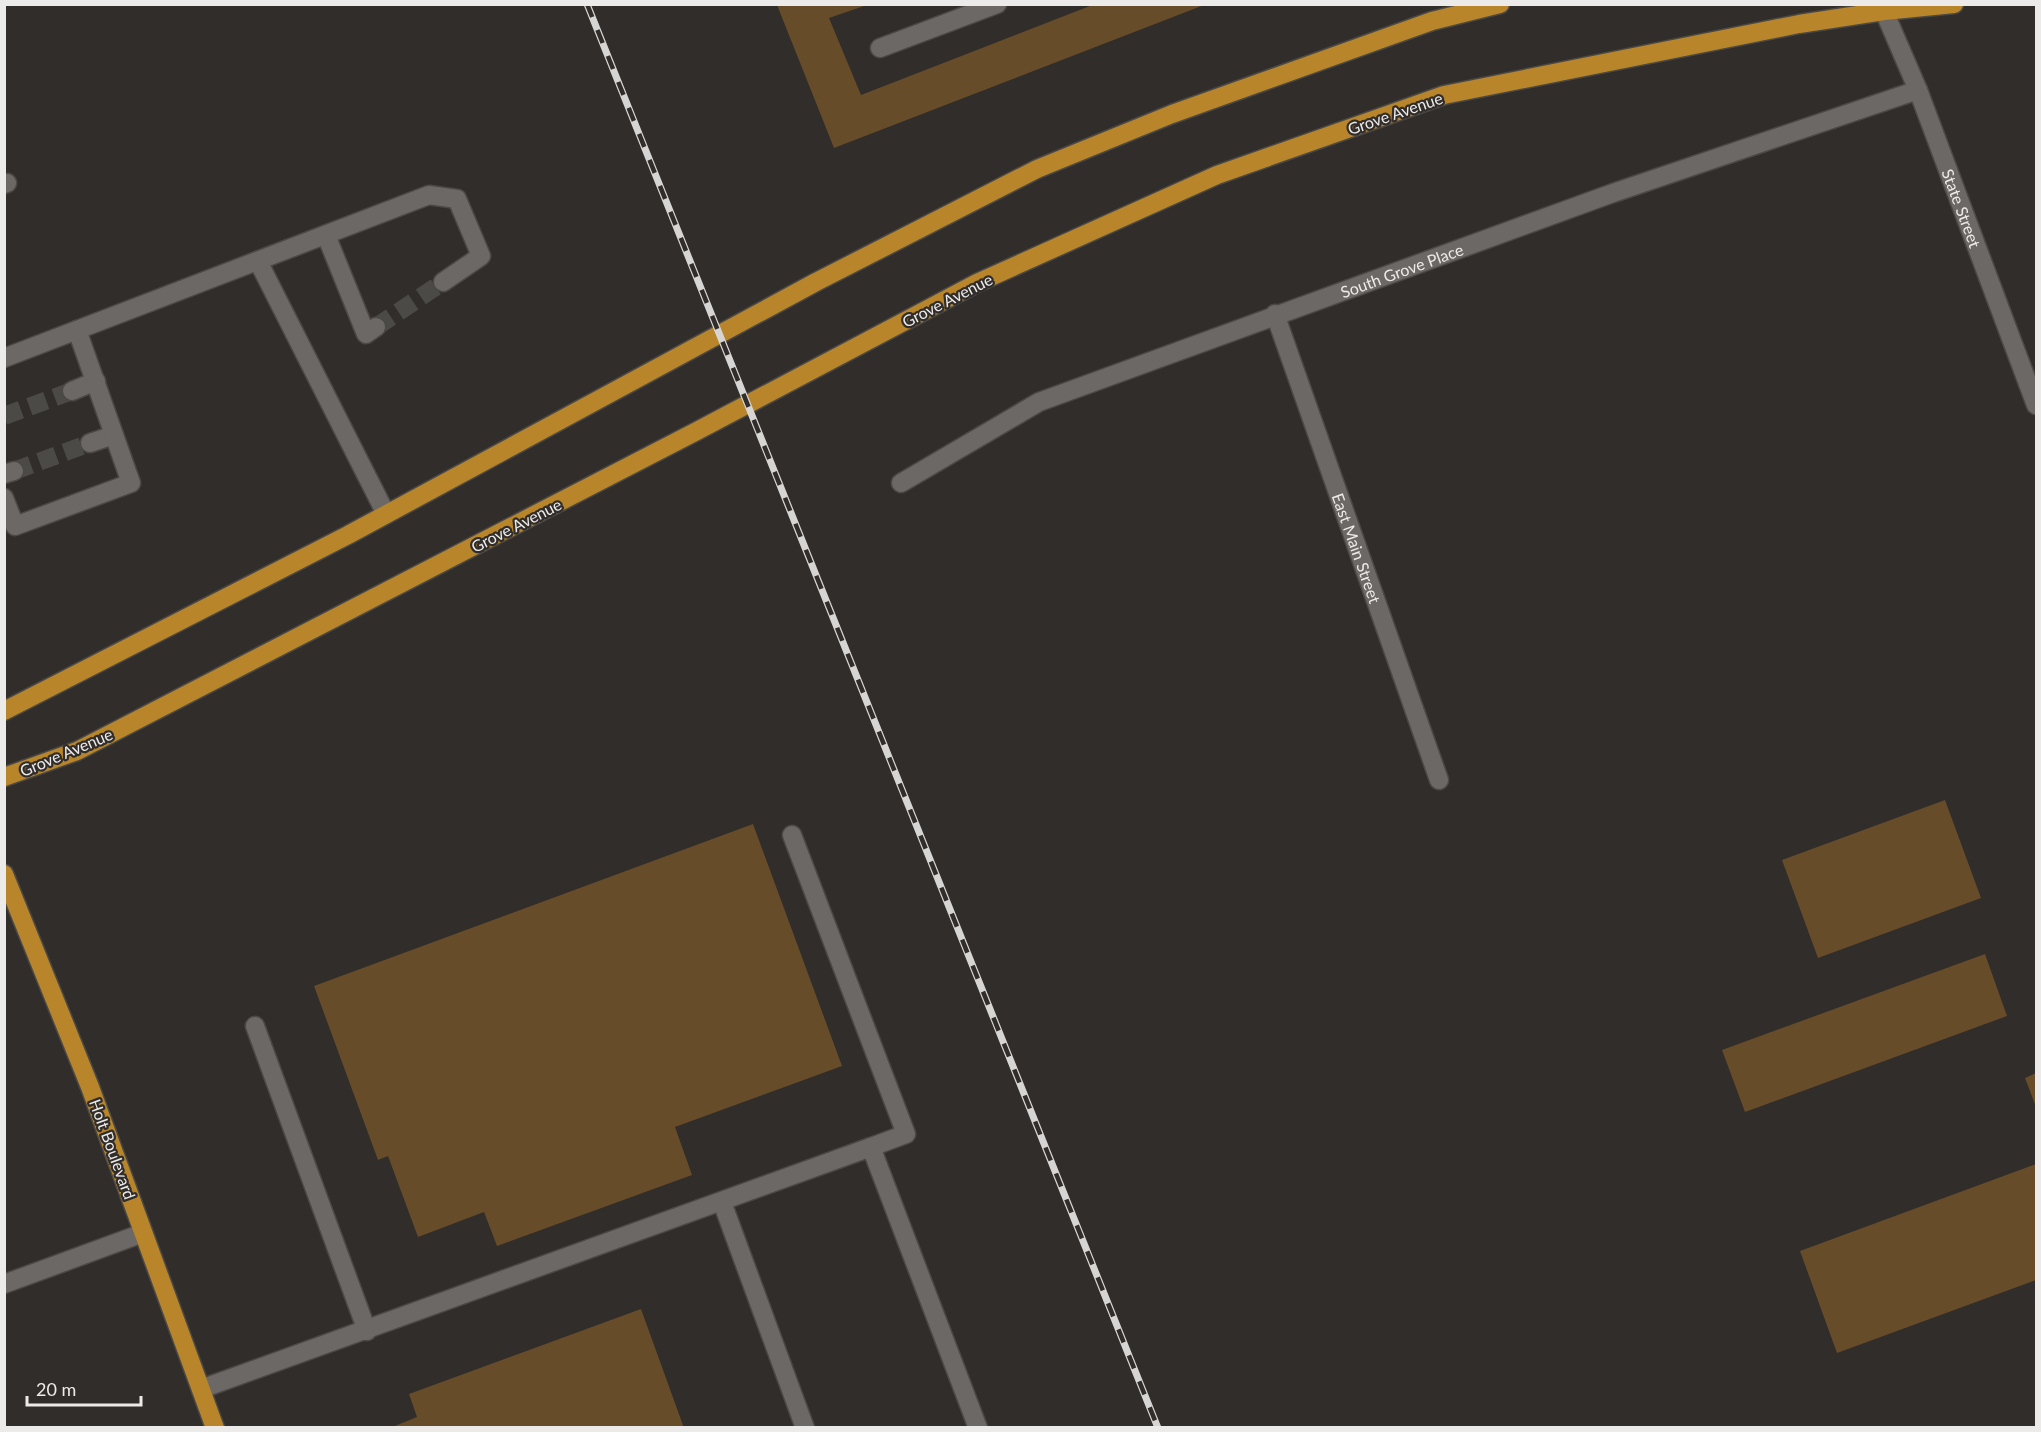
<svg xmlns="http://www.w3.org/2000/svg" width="2041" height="1432" font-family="Lato,sans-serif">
<rect width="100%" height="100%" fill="#302d2a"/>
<g fill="#674c2a">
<path d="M 1095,4 L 1204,5 L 834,148 L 777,5 L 867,5 L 829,18 L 861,95 Z"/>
<path d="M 1945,800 L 1981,898 L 1818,958 L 1782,860 Z"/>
<path d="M 753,824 L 842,1066 L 675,1127 L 692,1175 L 497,1246 L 484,1212 L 418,1237 L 388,1156 L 378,1160 L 314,986 Z"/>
<path d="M 1985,954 L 2007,1016 L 1745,1112 L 1722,1050 Z"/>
<path d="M 2036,1073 L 2036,1107 L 2025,1078 Z"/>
<path d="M 2036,1164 L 2036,1280 L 1837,1353 L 1800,1251 Z"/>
<path d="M 641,1309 L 684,1428 L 390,1428 L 417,1417 L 409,1394 Z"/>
</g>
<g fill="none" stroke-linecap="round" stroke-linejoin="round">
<g stroke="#4c4a47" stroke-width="18" stroke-dasharray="18 9" stroke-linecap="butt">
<path d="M 376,327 L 443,282"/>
<path d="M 4,416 L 72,391"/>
<path d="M 14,471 L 90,443"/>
</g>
<defs>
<g id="minor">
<path id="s1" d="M 1884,11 L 1918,90 L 2036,405"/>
<path d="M 880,48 L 997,4"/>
<path d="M 4,184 L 7,183"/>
<path d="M 326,235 L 366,334 L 376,327"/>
<path d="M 258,261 L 386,514"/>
<path id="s2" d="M 1275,314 L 1439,780"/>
<path d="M 4,358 L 429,195 L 457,199 L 481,256 L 443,282"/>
<path d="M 72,391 L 96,381"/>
<path d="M 90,443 L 114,435"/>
<path d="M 4,474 L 14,471"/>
<path id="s3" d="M 901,483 L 1039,402 L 1613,193 L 1918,90"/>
<path d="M 4,498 L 15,526 L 131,483 L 77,330"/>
<path d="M 792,835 L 906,1134 L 871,1147"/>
<path d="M 255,1026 L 367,1331"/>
<path d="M 722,1202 L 805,1428"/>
<path d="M 4,1284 L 143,1233"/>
<path d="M 201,1389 L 871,1147 L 978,1428"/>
</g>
<g id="major">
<path d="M 4,711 L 348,535 L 816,282 L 1037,169 L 1172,114 L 1432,21 L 1500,4"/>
<path d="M 4,777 L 77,751 L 695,432 L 977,283 L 1217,175 L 1444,95 L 1799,24 L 1884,11 L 1954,4"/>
<path d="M 4,874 L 90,1087 L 215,1428"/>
</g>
</defs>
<use href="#minor" stroke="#4b4946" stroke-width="21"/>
<use href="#major" stroke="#4b4946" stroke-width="21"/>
<use href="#minor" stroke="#6c6865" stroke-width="18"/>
<use href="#major" stroke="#b8852a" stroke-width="18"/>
<defs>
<path id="rail" d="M 587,4 L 1158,1428"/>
</defs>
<use href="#rail" stroke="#d7d5d3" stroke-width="7"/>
<use href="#rail" stroke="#302d2a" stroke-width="4.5" stroke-dasharray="14" stroke-linecap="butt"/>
</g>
<g text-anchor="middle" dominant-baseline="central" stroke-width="4.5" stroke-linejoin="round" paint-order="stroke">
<g font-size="16" fill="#edebe9" stroke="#302d2a">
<text transform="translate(1395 113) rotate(-19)">Grove Avenue</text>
<text stroke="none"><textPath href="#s1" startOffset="212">State Street</textPath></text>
<text stroke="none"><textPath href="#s3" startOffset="546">South Grove Place</textPath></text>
<text transform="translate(947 300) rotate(-27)">Grove Avenue</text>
<text transform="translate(516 525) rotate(-27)">Grove Avenue</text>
<text stroke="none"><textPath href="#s2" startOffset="248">East Main Street</textPath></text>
<text transform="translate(66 752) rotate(-23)">Grove Avenue</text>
<text transform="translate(113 1149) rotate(70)">Holt Boulevard</text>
</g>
</g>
<rect width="2041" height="1432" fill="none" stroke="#edebe9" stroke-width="12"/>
<path d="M27 1396v9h114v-9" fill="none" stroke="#edebe9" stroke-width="3"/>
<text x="36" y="1396" font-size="18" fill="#edebe9" stroke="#302d2a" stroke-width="4.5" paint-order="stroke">20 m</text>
</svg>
